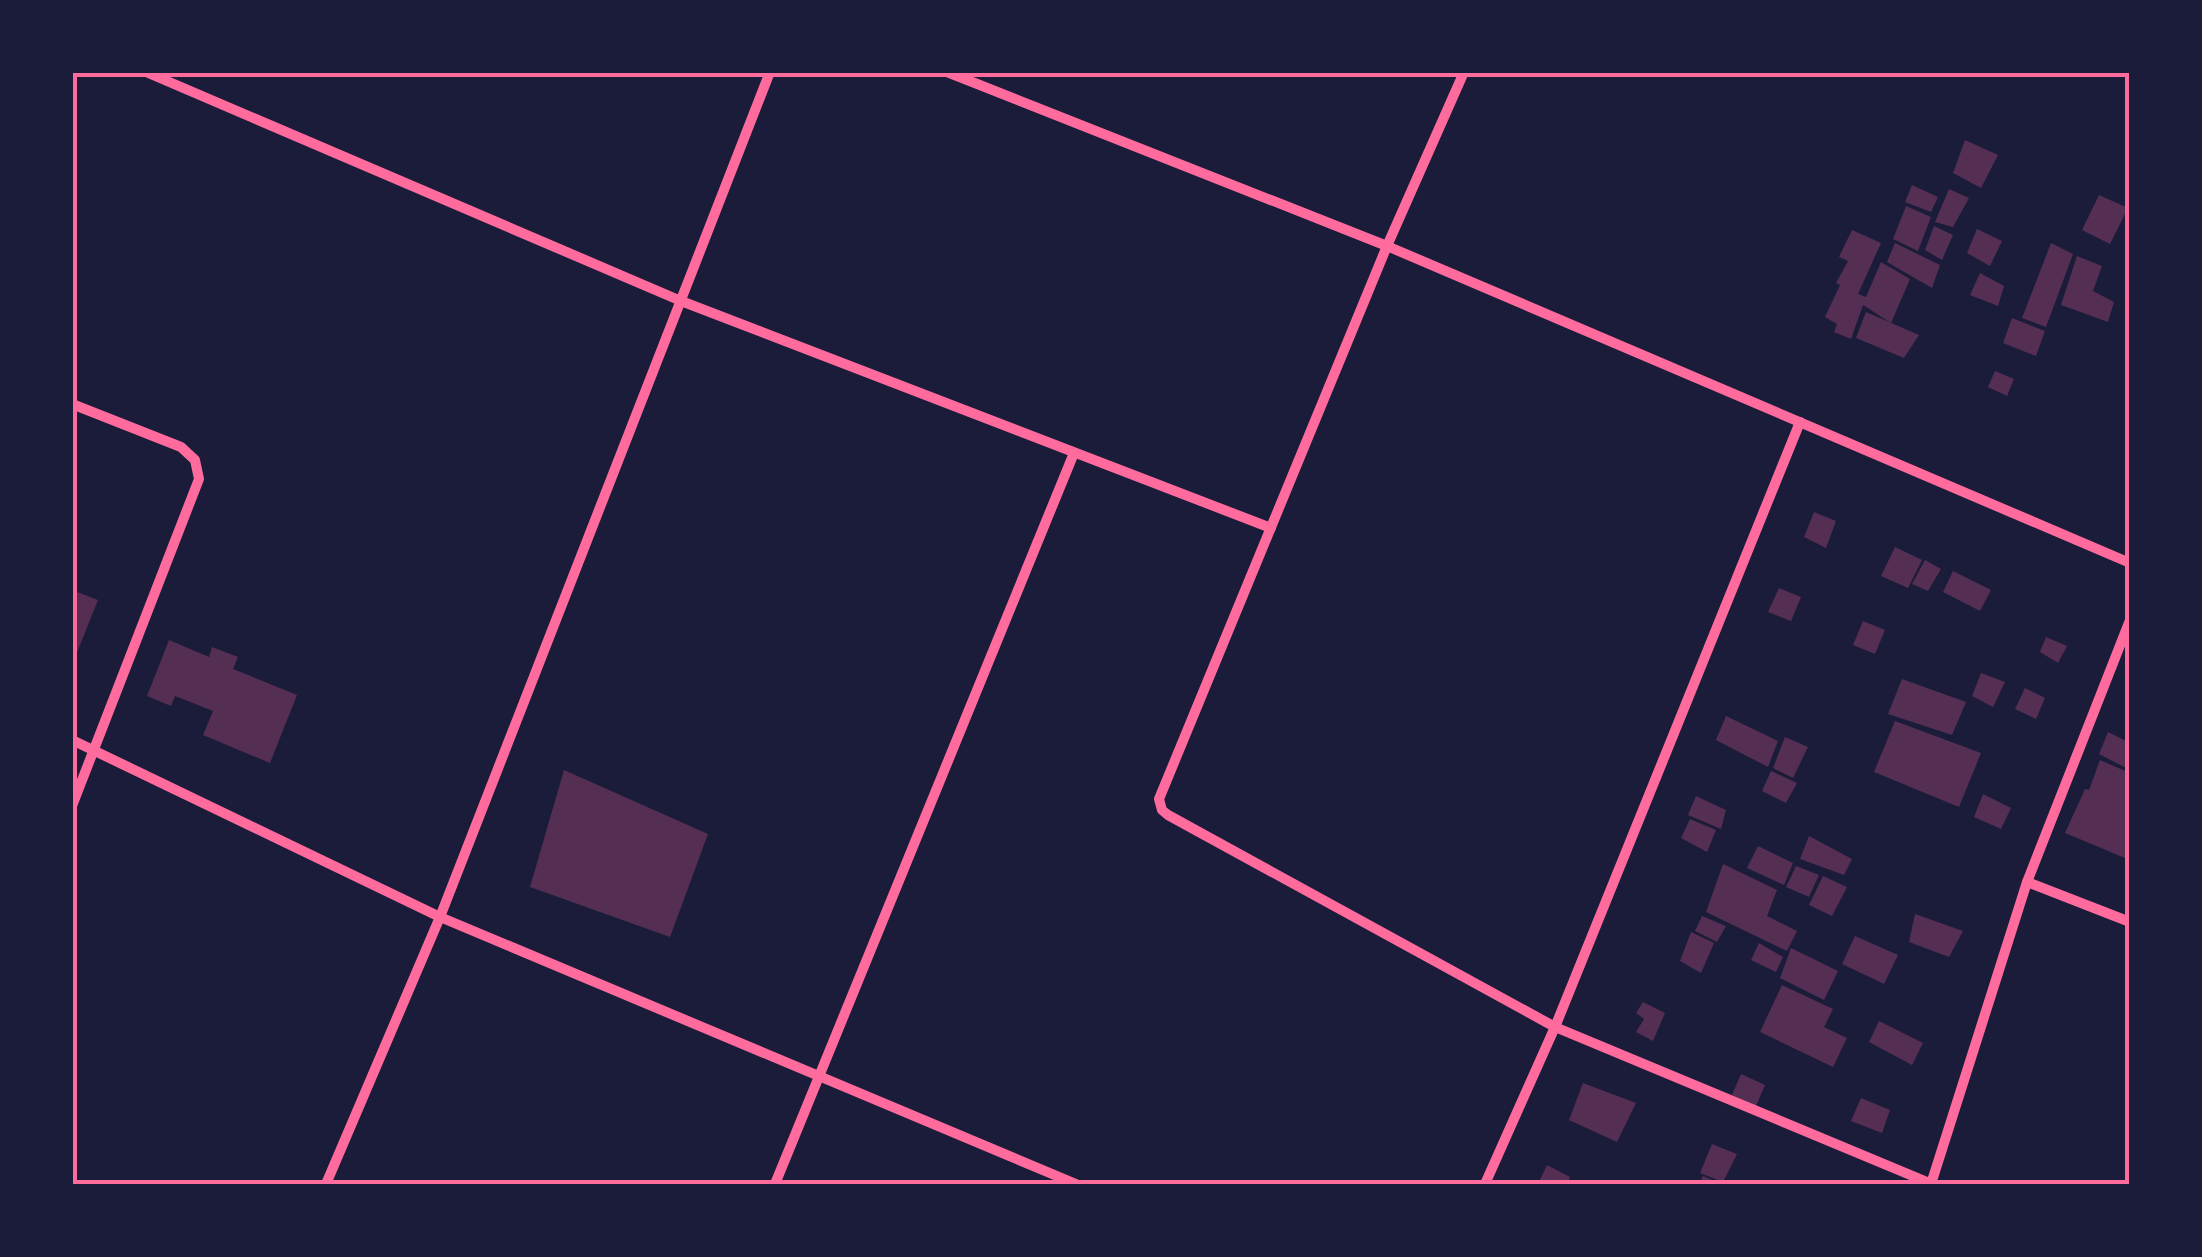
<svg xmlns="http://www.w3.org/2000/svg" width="2202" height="1257" font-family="'Playfair Display',serif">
<rect width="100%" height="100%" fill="#1b1b3a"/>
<g fill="#542f53">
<path d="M 1965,140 L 1998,155 L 1981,188 L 1953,173 Z"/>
<path d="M 1912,185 L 1938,197 L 1931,212 L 1905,202 Z"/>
<path d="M 1949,189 L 1969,198 L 1953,227 L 1935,222 Z"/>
<path d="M 2099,195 L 2128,208 L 2110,244 L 2082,230 Z"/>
<path d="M 1906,206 L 1931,217 L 1918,251 L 1893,239 Z"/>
<path d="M 1934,226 L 1953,235 L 1942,260 L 1925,250 Z"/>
<path d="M 1977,229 L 2002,241 L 1990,266 L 1967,253 Z"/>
<path d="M 1852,230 L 1881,243 L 1858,294 L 1866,297 L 1881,262 L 1910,279 L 1891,323 L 1863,305 L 1851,339 L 1834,332 L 1837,324 L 1825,317 L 1840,285 L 1836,283 L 1848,261 L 1839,257 Z"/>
<path d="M 1895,243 L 1940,265 L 1932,288 L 1887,262 Z"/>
<path d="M 2051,243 L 2073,254 L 2046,327 L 2022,318 Z"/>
<path d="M 2077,256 L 2102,266 L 2093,291 L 2114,302 L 2108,322 L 2061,305 Z"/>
<path d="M 1980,273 L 2004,286 L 1998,306 L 1970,295 Z"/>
<path d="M 1866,312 L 1919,335 L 1904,358 L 1856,338 Z"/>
<path d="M 2012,318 L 2045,331 L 2036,356 L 2003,343 Z"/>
<path d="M 1995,371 L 2014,379 L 2007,396 L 1988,387 Z"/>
<path d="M 1814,512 L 1836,521 L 1826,548 L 1804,537 Z"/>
<path d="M 1895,547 L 1922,560 L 1908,588 L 1881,576 Z"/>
<path d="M 1925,560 L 1941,569 L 1928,591 L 1912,584 Z"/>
<path d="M 1953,571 L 1991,590 L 1980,611 L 1943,592 Z"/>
<path d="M 1779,588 L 1801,597 L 1791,621 L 1768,612 Z"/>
<path d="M 72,590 L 98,600 L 76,655 L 72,653 Z"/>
<path d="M 1863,621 L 1885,630 L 1875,654 L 1853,645 Z"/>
<path d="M 2046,637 L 2067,646 L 2058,663 L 2040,652 Z"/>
<path d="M 169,640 L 209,657 L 212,647 L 238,657 L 233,669 L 297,695 L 270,763 L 203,735 L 213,711 L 175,696 L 171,706 L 147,696 Z"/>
<path d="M 1981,673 L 2005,682 L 1993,707 L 1972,696 Z"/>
<path d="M 1902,679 L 1966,702 L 1952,735 L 1888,714 Z"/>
<path d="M 2025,688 L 2045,698 L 2036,719 L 2015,709 Z"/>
<path d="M 1726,716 L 1778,741 L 1768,767 L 1716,740 Z"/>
<path d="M 1895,721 L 1981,753 L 1959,807 L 1874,772 Z"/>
<path d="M 2108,732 L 2130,743 L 2126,768 L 2099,754 Z"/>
<path d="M 1785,737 L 1808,747 L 1793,778 L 1773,768 Z"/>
<path d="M 2100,760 L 2130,773 L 2130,847 L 2125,858 L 2065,833 L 2085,789 L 2089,790 Z"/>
<path d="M 564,770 L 708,834 L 670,937 L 530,887 Z"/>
<path d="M 1771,771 L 1797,783 L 1786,803 L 1762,791 Z"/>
<path d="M 1983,794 L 2011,808 L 2001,829 L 1974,817 Z"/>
<path d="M 1696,796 L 1726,810 L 1721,829 L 1688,815 Z"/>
<path d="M 1690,819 L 1716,830 L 1707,852 L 1681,838 Z"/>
<path d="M 1809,836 L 1852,859 L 1844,875 L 1800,859 Z"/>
<path d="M 1758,846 L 1793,863 L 1784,885 L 1747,868 Z"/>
<path d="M 1723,864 L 1777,890 L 1767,916 L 1797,931 L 1787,951 L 1706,912 Z"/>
<path d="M 1796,866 L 1819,875 L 1809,897 L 1786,887 Z"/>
<path d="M 1823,876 L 1847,887 L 1832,916 L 1809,905 Z"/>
<path d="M 1915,914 L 1963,931 L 1949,957 L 1909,942 Z"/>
<path d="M 1702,916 L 1726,926 L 1717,942 L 1695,931 Z"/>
<path d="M 1691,932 L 1714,943 L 1701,973 L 1680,961 Z"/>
<path d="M 1855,936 L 1898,955 L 1884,984 L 1842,964 Z"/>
<path d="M 1759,943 L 1783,957 L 1776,972 L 1751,960 Z"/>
<path d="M 1791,948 L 1838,971 L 1824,1000 L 1780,978 Z"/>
<path d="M 1782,985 L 1833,1009 L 1824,1027 L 1847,1038 L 1833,1067 L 1760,1032 Z"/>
<path d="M 1643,1002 L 1665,1013 L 1653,1041 L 1636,1032 L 1644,1019 L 1636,1013 Z"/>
<path d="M 1879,1021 L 1923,1043 L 1912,1065 L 1869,1042 Z"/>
<path d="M 1741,1074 L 1765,1085 L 1756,1106 L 1732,1095 Z"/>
<path d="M 1583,1083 L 1636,1103 L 1617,1142 L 1569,1120 Z"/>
<path d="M 1861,1098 L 1890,1110 L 1882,1133 L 1851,1121 Z"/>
<path d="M 1712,1144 L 1737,1154 L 1723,1182 L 1700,1173 Z"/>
<path d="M 1547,1165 L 1570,1177 L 1567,1184 L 1538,1184 Z"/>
<path d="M 1703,1176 L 1721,1184 L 1699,1184 Z"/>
</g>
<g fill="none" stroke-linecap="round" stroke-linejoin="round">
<g stroke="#ff6b9d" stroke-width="10">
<path d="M 146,72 L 681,301 L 1271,528"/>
<path d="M 947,72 L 1387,246 L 2130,563"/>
<path d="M 1464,72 L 1387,246 L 1159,799 L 1162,810 L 1168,815 L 1555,1027 L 1932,1184"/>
<path d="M 72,404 L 181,447 L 195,460 L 199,479 L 72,806"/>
<path d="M 72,740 L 440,917 L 1076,1184"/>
<path d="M 2027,882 L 2130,922"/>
<path d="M 326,1184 L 440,917 L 770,72"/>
<path d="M 775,1184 L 1074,453"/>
<path d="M 1485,1184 L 1555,1027 L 1800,422"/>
<path d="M 1931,1184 L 2027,882 L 2130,620"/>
</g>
</g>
<rect width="2202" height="1257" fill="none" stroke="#1b1b3a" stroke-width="150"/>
<rect x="75" y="75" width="2052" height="1107" fill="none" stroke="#ff6b9d" stroke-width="4"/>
</svg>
